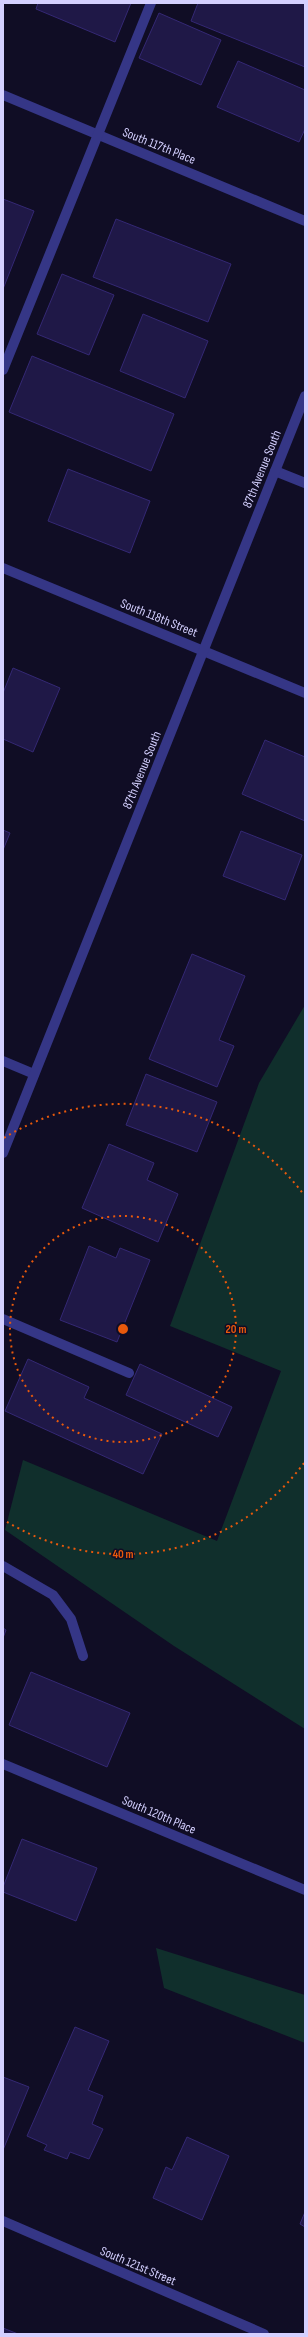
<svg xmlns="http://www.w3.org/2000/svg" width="308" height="2337" font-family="'Sofia Sans Condensed',sans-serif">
<rect width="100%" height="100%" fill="#100d25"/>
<g fill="#102f2c">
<path d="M 305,1005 L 305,1729 L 174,1646 L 5,1530 L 23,1460 L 217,1541 L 281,1371 L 170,1326 L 259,1083 Z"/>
<path d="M 156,1948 L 305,1995 L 305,2043 L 164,1988 Z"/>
</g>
<g fill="#1f1847" stroke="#342874">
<path d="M 38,3 L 131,3 L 115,42 L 36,9 Z"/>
<path d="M 198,3 L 305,3 L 305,67 L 191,21 Z"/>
<path d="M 159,13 L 221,40 L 201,85 L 139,58 Z"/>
<path d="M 238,61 L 305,90 L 305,129 L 299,142 L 217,107 Z"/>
<path d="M 3,199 L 34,211 L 3,289 Z"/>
<path d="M 116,219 L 231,264 L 208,322 L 93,277 Z"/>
<path d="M 62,274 L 114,295 L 89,355 L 37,334 Z"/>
<path d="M 143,314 L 208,341 L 185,398 L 120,371 Z"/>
<path d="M 32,356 L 174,414 L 151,471 L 9,412 Z"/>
<path d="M 68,469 L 150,501 L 130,553 L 48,521 Z"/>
<path d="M 13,668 L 60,688 L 33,752 L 3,739 L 3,693 Z"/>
<path d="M 265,740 L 305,757 L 305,821 L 242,794 Z"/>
<path d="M 3,830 L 10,833 L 3,850 Z"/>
<path d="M 241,831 L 302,855 L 285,900 L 223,876 Z"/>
<path d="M 192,954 L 245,976 L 219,1040 L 234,1046 L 217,1087 L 149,1059 Z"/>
<path d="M 146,1074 L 217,1102 L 197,1152 L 126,1125 Z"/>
<path d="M 109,1144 L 154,1163 L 147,1180 L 178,1194 L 158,1242 L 82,1208 Z"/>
<path d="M 89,1246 L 116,1258 L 120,1248 L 150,1260 L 117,1342 L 60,1320 Z"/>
<path d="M 28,1359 L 89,1387 L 84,1398 L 162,1434 L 143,1474 L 5,1411 Z"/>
<path d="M 140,1364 L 232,1407 L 218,1437 L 126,1395 Z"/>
<path d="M 3,1628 L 6,1630 L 3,1638 Z"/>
<path d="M 31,1672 L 130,1713 L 107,1767 L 9,1725 Z"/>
<path d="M 22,1839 L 97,1868 L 76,1921 L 3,1892 L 3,1887 Z"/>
<path d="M 75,2027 L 109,2041 L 88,2090 L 103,2096 L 92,2124 L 103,2129 L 89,2159 L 70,2152 L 67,2159 L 44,2150 L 47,2145 L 27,2136 Z"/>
<path d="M 3,2077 L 29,2087 L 3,2150 Z"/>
<path d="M 187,2137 L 229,2156 L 202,2220 L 153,2198 L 166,2167 L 172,2170 Z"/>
<path d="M 305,2212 L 305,2227 L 300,2224 Z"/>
<path d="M 3,2328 L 18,2334 L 3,2334 Z"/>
</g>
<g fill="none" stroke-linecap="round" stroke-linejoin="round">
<g stroke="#353686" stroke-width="10">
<path d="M 3,95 L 305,221"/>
<path d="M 3,370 L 151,3"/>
<path d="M 275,471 L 305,483"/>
<path d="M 3,568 L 305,693"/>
<path d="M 3,1061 L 34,1074"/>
<path d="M 3,1153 L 305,396"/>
<path d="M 3,1319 L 129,1373"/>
<path d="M 3,1566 L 53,1595 L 71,1619 L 83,1656"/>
<path d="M 3,1764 L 305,1890"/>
<path d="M 3,2221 L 264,2334"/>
</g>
</g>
<g fill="none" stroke="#e8590c" stroke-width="2" stroke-dasharray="2 4">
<circle cx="123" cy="1329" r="113"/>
<path d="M304 1463A225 225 0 0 1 4 1520M4 1138A225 225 0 0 1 304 1195"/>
</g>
<g text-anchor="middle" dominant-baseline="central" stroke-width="3" stroke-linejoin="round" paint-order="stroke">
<g font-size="13" fill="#d4d0ff" stroke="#100d25">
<text transform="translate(159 146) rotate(22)">South 117th Place</text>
<text transform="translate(262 469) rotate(-68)">87th Avenue South</text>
<text transform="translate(159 618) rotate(22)">South 118th Street</text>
<text transform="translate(142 770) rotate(-68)">87th Avenue South</text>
<text transform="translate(159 1815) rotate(23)">South 120th Place</text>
<text transform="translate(138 2266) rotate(23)">South 121st Street</text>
</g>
</g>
<circle cx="123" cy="1329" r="6" fill="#e8590c" stroke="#100d25" stroke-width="2"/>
<g font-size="12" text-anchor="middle" font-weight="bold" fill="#e8590c" stroke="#100d25" stroke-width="3" stroke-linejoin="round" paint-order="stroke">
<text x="236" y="1333">20 m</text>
<text x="123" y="1558">40 m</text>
</g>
<rect width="308" height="2337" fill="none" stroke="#d4d0ff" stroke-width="8"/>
</svg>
